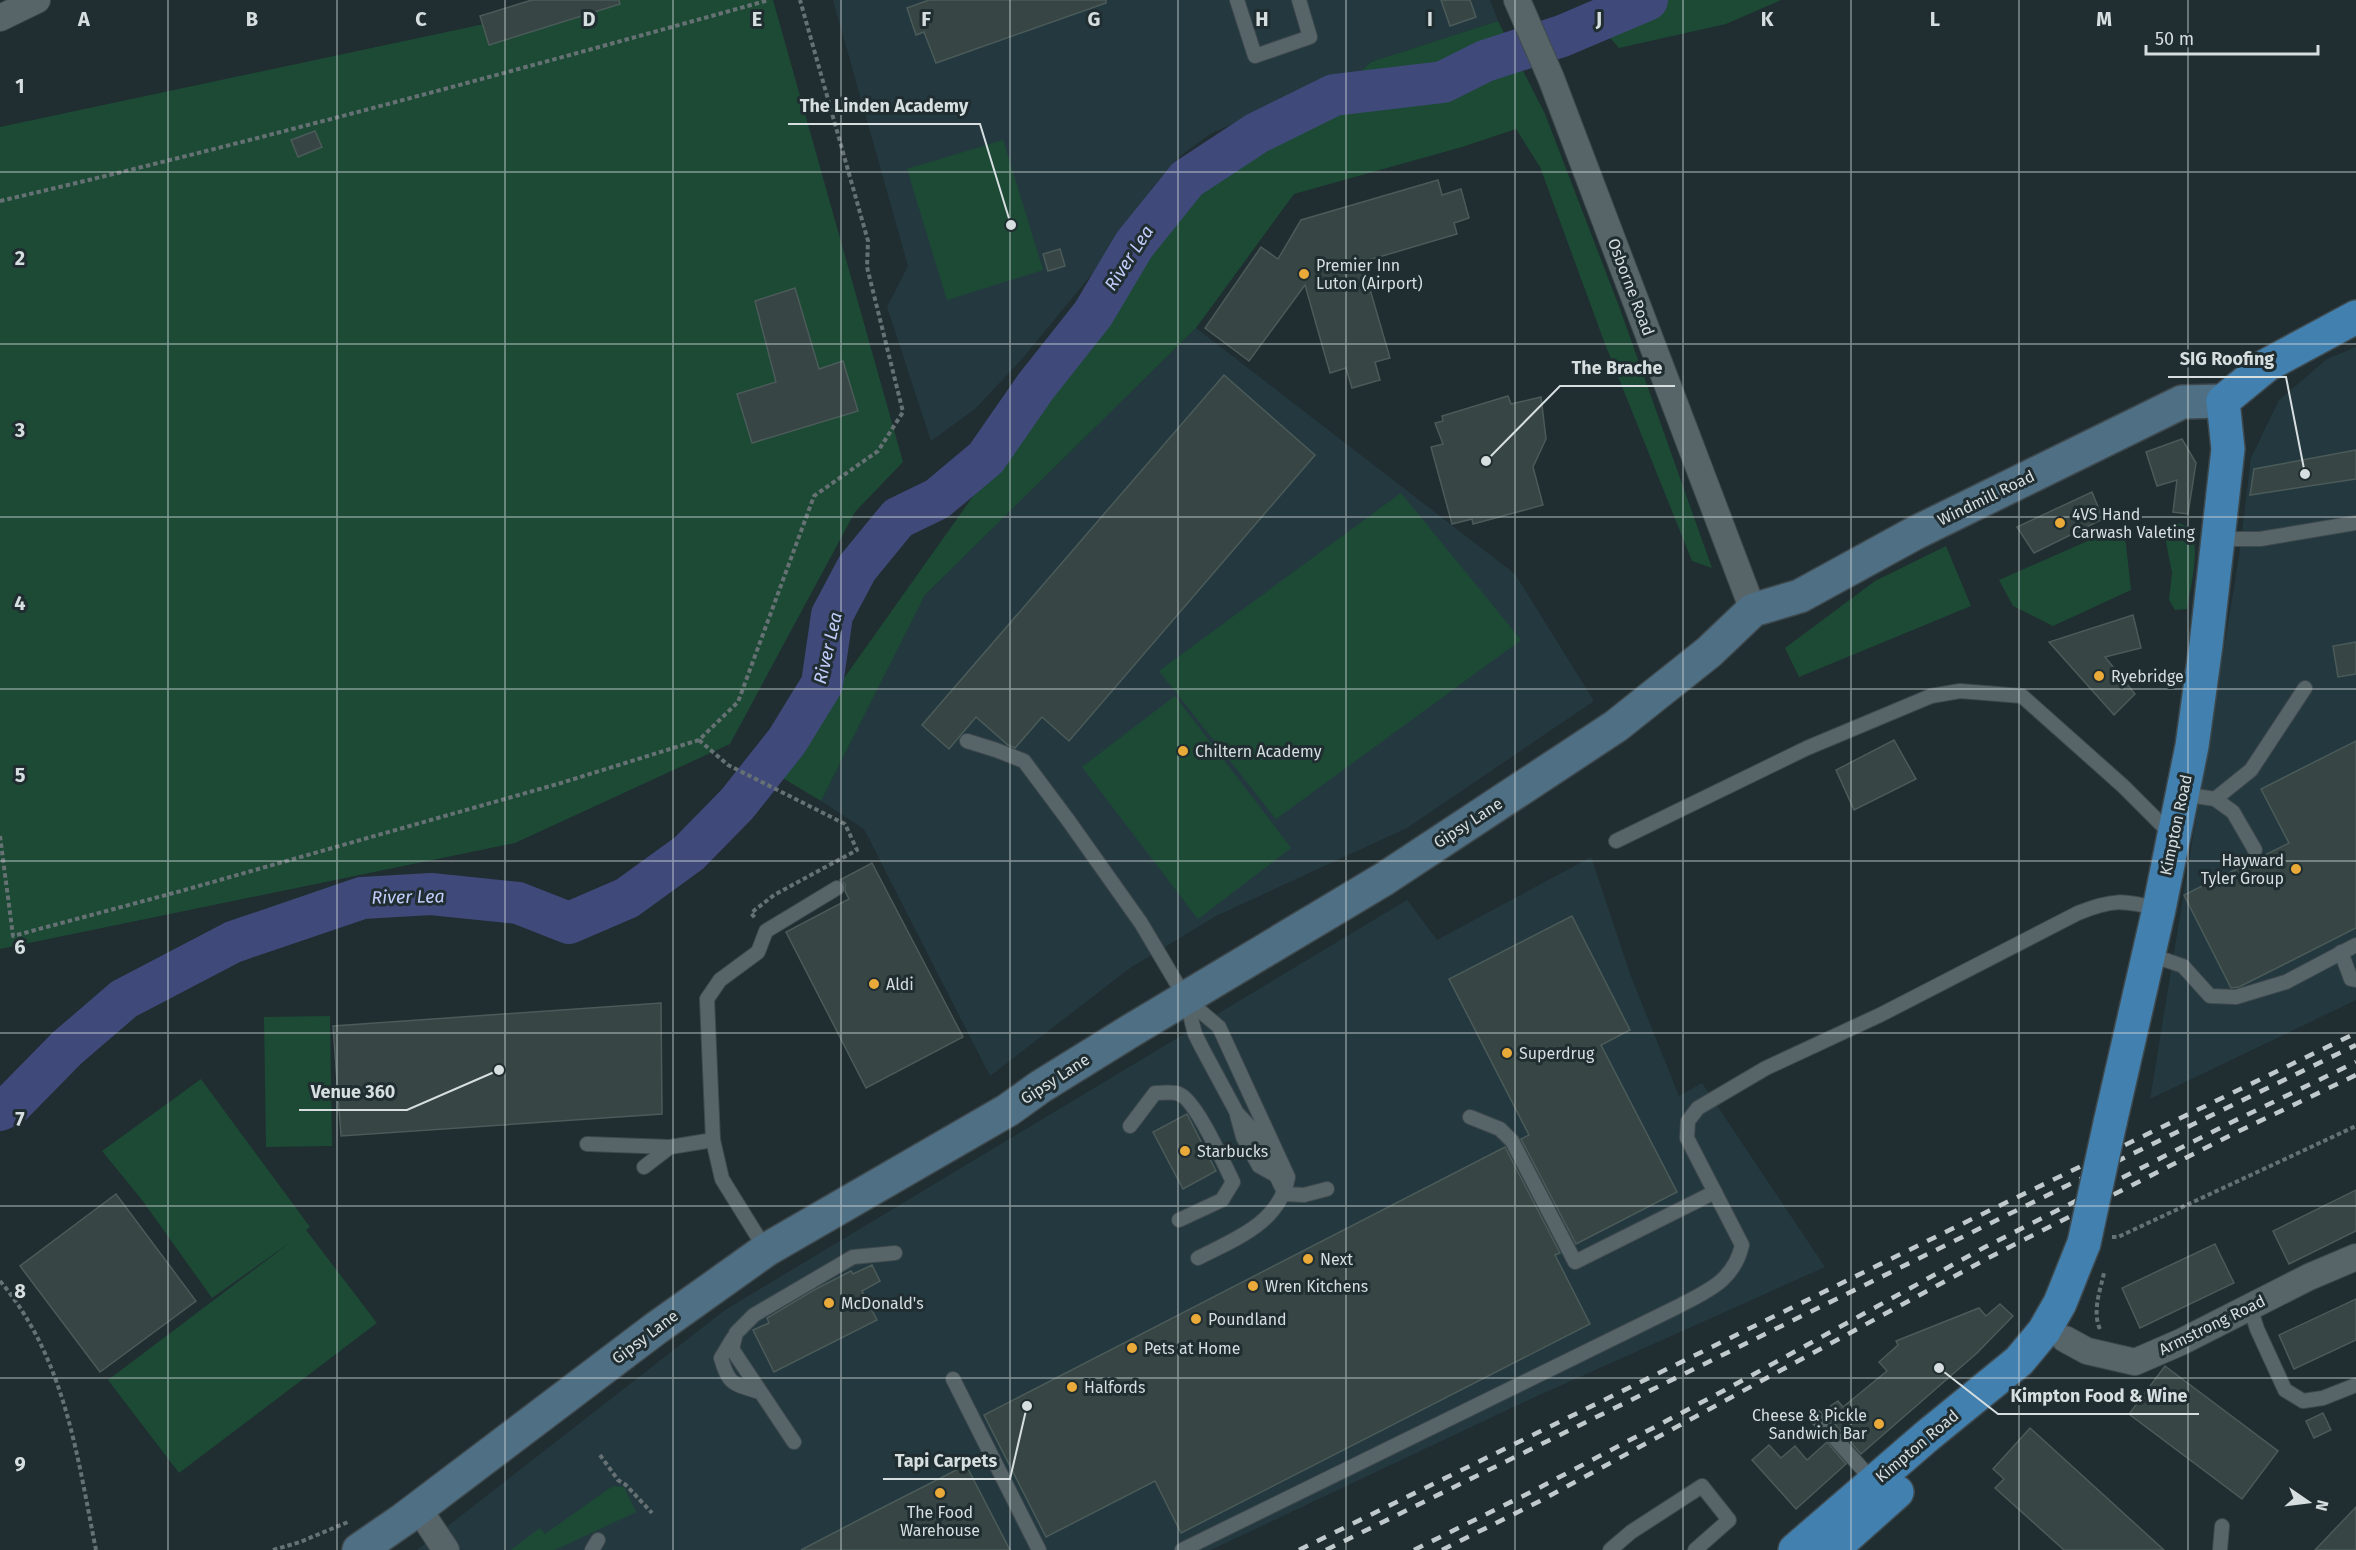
<svg xmlns="http://www.w3.org/2000/svg" width="2356" height="1550" font-family="'Fira Sans',sans-serif">
<rect width="100%" height="100%" fill="#202d31"/>
<g fill="#24393f">
<path d="M 833,0 L 1490,0 L 1498,21 L 1371,62 L 1358,74 L 1301,93 L 1210,134 L 1179,157 L 1152,188 L 1101,263 L 1022,359 L 975,409 L 931,441 L 887,307 L 908,266 Z"/>
<path d="M 1196,328 L 1515,574 L 1594,701 L 1407,828 L 1216,916 L 1130,968 L 990,1076 L 864,829 L 821,801 L 925,595 Z"/>
<path d="M 2356,347 L 2356,1000 L 2150,1099 L 2239,557 L 2251,458 L 2279,400 L 2327,359 Z"/>
<path d="M 1591,857 L 1630,974 L 1679,1096 L 1702,1083 L 1825,1267 L 1522,1403 L 1211,1550 L 417,1550 L 725,1310 L 1407,900 L 1437,940 Z"/>
</g>
<g fill="#1c4a35">
<path d="M 597,0 L 773,0 L 903,462 L 855,512 L 730,744 L 515,843 L 0,949 L 0,127 Z"/>
<path d="M 1617,0 L 1781,0 L 1726,24 L 1619,48 L 1604,31 L 1598,11 Z"/>
<path d="M 1498,21 L 1545,114 L 1620,309 L 1712,568 L 1692,561 L 1605,344 L 1540,167 L 1516,129 L 1462,147 L 1294,194 L 1196,328 L 925,595 L 821,801 L 776,774 L 1181,203 L 1301,93 L 1358,74 L 1371,62 Z"/>
<path d="M 1003,140 L 1043,270 L 947,300 L 907,169 Z"/>
<path d="M 1401,493 L 1521,640 L 1276,819 L 1159,671 Z"/>
<path d="M 2176,522 C 2181,524 2186,525 2189,529 C 2202,545 2190,589 2187,609 L 2175,610 L 2169,600 L 2172,573 L 2166,542 Z"/>
<path d="M 2117,528 L 2125,536 L 2131,590 L 2053,626 L 2013,606 L 1999,580 Z"/>
<path d="M 1946,546 L 1971,606 L 1799,677 L 1785,648 L 1875,581 Z"/>
<path d="M 1175,696 L 1291,848 L 1198,919 L 1082,767 Z"/>
<path d="M 330,1016 L 332,1146 L 266,1147 L 264,1017 Z"/>
<path d="M 201,1079 L 310,1227 L 306,1230 L 377,1323 L 179,1473 L 108,1380 L 292,1241 L 212,1298 L 142,1200 L 102,1151 Z"/>
<path d="M 613,1486 L 624,1487 L 636,1512 L 555,1550 L 511,1550 L 540,1528 L 545,1534 Z"/>
</g>
<g fill="none" stroke-linecap="round" stroke-linejoin="round">
<path stroke="#404a7a" stroke-width="42" d="M 0,1110 L 11,1105 L 67,1048 L 124,999 L 233,942 L 362,898 L 431,894 L 518,903 L 569,923 L 627,898 L 689,853 L 737,804 L 787,741 L 822,684 L 832,615 L 857,568 L 898,518 L 937,499 L 986,458 L 1036,386 L 1093,314 L 1134,245 L 1187,179 L 1257,133 L 1334,95 L 1443,82 L 1485,61 L 1562,36 L 1647,0"/>
</g>
<g fill="#374544" stroke="#4b5b59" stroke-width="1.5">
<path d="M 532,0 L 619,0 L 620,4 L 489,45 L 480,16 Z"/>
<path d="M 929,0 L 1106,0 L 1106,3 L 936,63 L 924,32 L 916,35 L 907,8 Z"/>
<path d="M 1441,0 L 1470,0 L 1476,17 L 1450,26 Z"/>
<path d="M 315,131 L 322,147 L 298,157 L 291,140 Z"/>
<path d="M 1438,180 L 1442,195 L 1461,189 L 1469,218 L 1454,223 L 1457,234 L 1362,262 L 1390,358 L 1375,362 L 1380,380 L 1352,388 L 1346,368 L 1330,373 L 1305,285 L 1249,361 L 1205,328 L 1261,247 L 1278,259 L 1301,220 Z"/>
<path d="M 1060,249 L 1065,266 L 1048,271 L 1043,254 Z"/>
<path d="M 795,288 L 819,369 L 843,361 L 858,411 L 752,443 L 737,394 L 776,382 L 755,301 Z"/>
<path d="M 1224,375 L 1315,455 L 1069,741 L 1042,717 L 1015,748 L 1008,745 L 976,717 L 949,749 L 922,725 Z"/>
<path d="M 1508,396 L 1511,404 L 1541,397 L 1546,439 L 1533,467 L 1543,505 L 1473,524 L 1472,519 L 1452,524 L 1431,447 L 1443,444 L 1435,423 L 1443,421 L 1442,416 Z"/>
<path d="M 2182,439 L 2196,463 L 2188,514 L 2173,512 L 2177,480 L 2157,486 L 2146,452 Z"/>
<path d="M 2356,450 L 2356,479 L 2250,495 L 2254,469 Z"/>
<path d="M 2092,492 L 2103,519 L 2034,553 L 2017,527 Z"/>
<path d="M 2133,615 L 2141,648 L 2105,657 L 2135,694 L 2114,715 L 2049,642 Z"/>
<path d="M 2356,642 L 2356,674 L 2338,677 L 2333,646 Z"/>
<path d="M 1894,740 L 1916,779 L 1854,810 L 1836,770 Z"/>
<path d="M 2356,741 L 2356,928 L 2239,987 L 2231,988 L 2184,895 L 2289,843 L 2261,789 Z"/>
<path d="M 872,863 L 963,1037 L 866,1088 L 786,932 L 849,899 L 845,891 L 845,884 L 840,880 Z"/>
<path d="M 1572,916 L 1630,1030 L 1601,1045 L 1677,1192 L 1576,1244 L 1521,1139 L 1529,1135 L 1449,979 Z"/>
<path d="M 661,1003 L 662,1114 L 341,1136 L 333,1026 Z"/>
<path d="M 1187,1114 L 1216,1171 L 1183,1189 L 1153,1132 Z"/>
<path d="M 1505,1147 L 1560,1253 L 1555,1255 L 1590,1324 L 1181,1533 L 1155,1481 L 1046,1537 L 984,1415 Z"/>
<path d="M 2356,1190 L 2356,1231 L 2289,1264 L 2273,1231 Z"/>
<path d="M 116,1194 L 196,1301 L 100,1372 L 20,1266 Z"/>
<path d="M 2215,1244 L 2234,1283 L 2140,1328 L 2122,1288 Z"/>
<path d="M 872,1265 L 880,1281 L 862,1291 L 877,1320 L 774,1372 L 753,1330 L 769,1323 L 767,1318 L 814,1290 L 851,1271 L 853,1274 Z"/>
<path d="M 2356,1299 L 2356,1340 L 2294,1369 L 2279,1335 Z"/>
<path d="M 2000,1304 L 2013,1316 L 1977,1353 L 1861,1454 L 1823,1411 L 1838,1401 L 1843,1407 L 1887,1371 L 1879,1362 L 1898,1345 L 1896,1341 L 1979,1308 L 1986,1316 Z"/>
<path d="M 2165,1366 L 2278,1451 L 2242,1499 L 2129,1414 Z"/>
<path d="M 2323,1413 L 2331,1430 L 2314,1438 L 2306,1421 Z"/>
<path d="M 2030,1428 L 2164,1550 L 2064,1550 L 1995,1488 L 2004,1479 L 1993,1469 Z"/>
<path d="M 1827,1442 L 1846,1464 L 1796,1509 L 1752,1460 L 1769,1445 L 1781,1458 L 1795,1446 L 1807,1460 Z"/>
<path d="M 966,1465 L 1010,1550 L 801,1550 L 872,1513 Z"/>
<path d="M 2356,1507 L 2356,1550 L 2315,1550 Z"/>
</g>
<g fill="none" stroke-linecap="round" stroke-linejoin="round">
<defs>
<g id="service">
<path d="M 1237,0 L 1255,56 L 1310,37 L 1299,0"/>
<path d="M 2219,539 L 2260,539 L 2356,523"/>
<path d="M 967,741 L 996,750 L 1024,761 L 1068,820 L 1141,923 L 1186,999 L 1195,1034 L 1202,1048 L 1237,1113 L 1255,1132 L 1285,1194"/>
<path d="M 2183,794 L 2215,799 L 2251,770 L 2305,688"/>
<path d="M 2215,799 L 2233,812 L 2255,850"/>
<path d="M 1616,841 L 1807,748 L 1931,696 L 1960,691 L 2022,696 L 2123,786 L 2172,835"/>
<path d="M 2341,952 L 2351,979 L 2356,980"/>
<path d="M 2148,954 L 2183,966 L 2210,996 L 2236,997 L 2286,982 L 2356,945"/>
<path d="M 1186,999 L 1219,1027 L 1288,1177 C 1280,1223 1235,1239 1198,1258"/>
<path d="M 1237,1115 L 1243,1137 L 1259,1166 L 1277,1176"/>
<path d="M 1470,1117 L 1500,1129 L 1512,1141 L 1575,1262 L 1715,1192"/>
<path d="M 1130,1126 L 1155,1093 C 1162,1093 1173,1091 1179,1094 C 1196,1100 1224,1164 1233,1182 L 1222,1200 L 1179,1220"/>
<path d="M 587,1144 L 670,1147"/>
<path d="M 644,1167 L 670,1147 L 713,1140"/>
<path d="M 1285,1194 L 1304,1195 L 1327,1189"/>
<path d="M 766,1250 L 722,1179 L 713,1140 L 707,999 L 720,980 L 758,952 L 766,931 L 837,888"/>
<path d="M 2250,1307 L 2257,1329 L 2285,1390 L 2303,1401 L 2323,1398 L 2356,1385"/>
<path d="M 733,1338 L 721,1358 C 729,1386 733,1383 759,1392"/>
<path d="M 953,1379 L 1039,1550"/>
<path d="M 1816,1417 L 1874,1482"/>
<path d="M 794,1442 L 732,1349 L 736,1333 L 754,1315 L 853,1257 L 895,1253"/>
<path d="M 592,1550 L 598,1540"/>
<path d="M 1182,1550 L 1677,1307 C 1707,1291 1734,1281 1742,1245 L 1687,1138 L 1688,1121 L 1698,1108 L 1766,1068 L 1880,1015 L 2078,913 C 2113,899 2123,900 2159,909"/>
<path d="M 1610,1550 L 1631,1532 L 1702,1486 L 1729,1520 L 1695,1550"/>
<path d="M 2220,1550 L 2222,1526"/>
</g>
<g id="minor">
<path d="M 1517,0 L 1551,78 L 1753,610"/>
<path d="M 0,18 L 37,0"/>
<path d="M 2065,1339 L 2087,1351 L 2135,1362 L 2181,1342 L 2309,1277 L 2356,1257"/>
<path d="M 418,1508 L 446,1550"/>
</g>
<path id="secondary" d="M 359,1550 L 404,1519 L 655,1329 L 766,1250 L 1008,1110 L 1040,1087 L 1132,1030 L 1384,879 L 1616,726 L 1709,652 L 1753,610 L 1800,596 L 1915,533 L 2182,402 L 2223,401"/>
<g id="trunk">
<path d="M 2110,1123 L 2159,909 L 2192,746 L 2206,645 L 2228,449 L 2223,401 L 2267,365 L 2356,317"/>
<path d="M 1795,1550 L 1927,1436 L 2019,1361 L 2044,1331 L 2060,1303 L 2084,1243"/>
<path d="M 1832,1550 L 1897,1492"/>
</g>
</defs>
<use href="#service" stroke="#3e494d" stroke-width="16"/>
<use href="#minor" stroke="#3e494d" stroke-width="28"/>
<use href="#secondary" stroke="#3e494d" stroke-width="36"/>
<use href="#trunk" stroke="#3e494d" stroke-width="36"/>
<g stroke="#667174" stroke-width="4" stroke-dasharray="4.5 3" stroke-linecap="butt">
<path d="M 0,201 C 258,141 514,71 769,0"/>
<path d="M 699,740 L 728,765 L 845,824 L 857,850 L 774,895 L 751,913 L 756,919"/>
<path d="M 0,836 L 13,936 L 181,891 L 561,783 L 699,740 L 738,702 L 814,496 L 878,451 L 903,412 L 867,267 L 868,241 L 800,0"/>
<path d="M 2112,1237 L 2118,1237 L 2356,1126"/>
<path d="M 0,1281 C 65,1358 77,1455 96,1550"/>
<path d="M 2100,1329 C 2092,1312 2100,1291 2104,1273"/>
<path d="M 600,1455 L 618,1480 L 626,1485 L 652,1513"/>
<path d="M 273,1550 L 300,1542 L 348,1522"/>
</g>
<use href="#service" stroke="#576569" stroke-width="14"/>
<use href="#minor" stroke="#576569" stroke-width="26"/>
<use href="#secondary" stroke="#4f6f84" stroke-width="33"/>
<use href="#trunk" stroke="#4280b0" stroke-width="33"/>
<g stroke="#c0c9cb" stroke-width="4.5" stroke-dasharray="10 10" stroke-linecap="butt">
<path d="M 1299,1550 L 1970,1220 L 2356,1033"/>
<path d="M 1326,1550 L 2058,1190 L 2356,1045"/>
<path d="M 1414,1550 L 1533,1491 L 1725,1390 L 1985,1247 L 2230,1123 L 2356,1062"/>
<path d="M 1442,1550 L 1540,1501 L 1988,1258 L 2235,1133 L 2356,1075"/>
</g>
<defs>
<path id="trunk-bridge" d="M 2084,1243 L 2110,1123"/>
</defs>
<use href="#trunk-bridge" stroke="#3e494d" stroke-width="36" stroke-linecap="butt"/>
<use href="#trunk-bridge" stroke="#4280b0" stroke-width="33"/>
</g>
<path fill="none" stroke="#d6dee0" stroke-width="1.5" stroke-opacity="0.55" d="M 168,0 L 168,1550M 337,0 L 337,1550M 505,0 L 505,1550M 673,0 L 673,1550M 841,0 L 841,1550M 1010,0 L 1010,1550M 1178,0 L 1178,1550M 1346,0 L 1346,1550M 1515,0 L 1515,1550M 1683,0 L 1683,1550M 1851,0 L 1851,1550M 2019,0 L 2019,1550M 2188,0 L 2188,1550M 0,172 L 2356,172M 0,344 L 2356,344M 0,517 L 2356,517M 0,689 L 2356,689M 0,861 L 2356,861M 0,1033 L 2356,1033M 0,1206 L 2356,1206M 0,1378 L 2356,1378"/>
<g fill="#eaaa39" stroke="#202d31" stroke-width="2">
<circle cx="1304" cy="274" r="6"/>
<circle cx="2060" cy="523" r="6"/>
<circle cx="2099" cy="676" r="6"/>
<circle cx="1183" cy="751" r="6"/>
<circle cx="2296" cy="869" r="6"/>
<circle cx="874" cy="984" r="6"/>
<circle cx="1507" cy="1053" r="6"/>
<circle cx="1185" cy="1151" r="6"/>
<circle cx="1308" cy="1259" r="6"/>
<circle cx="1253" cy="1286" r="6"/>
<circle cx="829" cy="1303" r="6"/>
<circle cx="1196" cy="1319" r="6"/>
<circle cx="1132" cy="1348" r="6"/>
<circle cx="1072" cy="1387" r="6"/>
<circle cx="1879" cy="1424" r="6"/>
<circle cx="940" cy="1493" r="6"/>
</g>
<g text-anchor="middle" dominant-baseline="central" stroke-width="6" stroke-linejoin="round" paint-order="stroke">
<g font-size="16" fill="#d6dee0" stroke="#202d31" text-anchor="start">
<text x="1316" y="265">Premier Inn<tspan x="1316" dy="18">Luton (Airport)</tspan></text>
<text x="2072" y="514">4VS Hand<tspan x="2072" dy="18">Carwash Valeting</tspan></text>
<text x="2111" y="676">Ryebridge</text>
<text x="1195" y="751">Chiltern Academy</text>
<text x="2284" y="860" text-anchor="end">Hayward<tspan x="2284" dy="18">Tyler Group</tspan></text>
<text x="886" y="984">Aldi</text>
<text x="1519" y="1053">Superdrug</text>
<text x="1197" y="1151">Starbucks</text>
<text x="1320" y="1259">Next</text>
<text x="1265" y="1286">Wren Kitchens</text>
<text x="841" y="1303">McDonald's</text>
<text x="1208" y="1319">Poundland</text>
<text x="1144" y="1348">Pets at Home</text>
<text x="1084" y="1387">Halfords</text>
<text x="1867" y="1415" text-anchor="end">Cheese &amp; Pickle<tspan x="1867" dy="18">Sandwich Bar</tspan></text>
<text x="940" y="1512" text-anchor="middle">The Food<tspan x="940" dy="18">Warehouse</tspan></text>
</g>
<g font-size="16" fill="#d6dee0" stroke="#202d31">
<text transform="translate(1631 287) rotate(69)">Osborne Road</text>
<text transform="translate(1986 498) rotate(-26)">Windmill Road</text>
<text transform="translate(1468 823) rotate(-33)">Gipsy Lane</text>
<text transform="translate(2176 825) rotate(-78)">Kimpton Road</text>
<text transform="translate(1055 1079) rotate(-33)">Gipsy Lane</text>
<text transform="translate(2212 1325) rotate(-26)">Armstrong Road</text>
<text transform="translate(645 1337) rotate(-37)">Gipsy Lane</text>
<text transform="translate(1917 1446) rotate(-40)">Kimpton Road</text>
</g>
<g font-size="18" font-style="italic" fill="#c1cdfb" stroke="#202d31">
<text transform="translate(1129 258) rotate(-57)">River Lea</text>
<text transform="translate(828 648) rotate(-77)">River Lea</text>
<text transform="translate(408 897) rotate(-1)">River Lea</text>
</g>
</g>
<g font-size="20" text-anchor="middle" font-weight="bold" fill="#d6dee0" stroke="#202d31" stroke-width="6" stroke-linejoin="round" paint-order="stroke">
<text x="84" y="26">A</text>
<text x="252" y="26">B</text>
<text x="421" y="26">C</text>
<text x="589" y="26">D</text>
<text x="757" y="26">E</text>
<text x="926" y="26">F</text>
<text x="1094" y="26">G</text>
<text x="1262" y="26">H</text>
<text x="1430" y="26">I</text>
<text x="1599" y="26">J</text>
<text x="1767" y="26">K</text>
<text x="1935" y="26">L</text>
<text x="2104" y="26">M</text>
<text x="20" y="93">1</text>
<text x="20" y="265">2</text>
<text x="20" y="437">3</text>
<text x="20" y="610">4</text>
<text x="20" y="782">5</text>
<text x="20" y="954">6</text>
<text x="20" y="1126">7</text>
<text x="20" y="1298">8</text>
<text x="20" y="1471">9</text>
</g>
<path fill="none" stroke="#d6dee0" stroke-width="2" d="M1011 225L980 124H788M2305 474L2286 377H2168M1486 461L1560 386H1675M499 1070L407 1110H299M1939 1368L1998 1414H2199M1027 1406L1010 1479H883"/>
<g fill="#d6dee0" stroke="#202d31" stroke-width="2">
<circle cx="1011" cy="225" r="6"/>
<circle cx="2305" cy="474" r="6"/>
<circle cx="1486" cy="461" r="6"/>
<circle cx="499" cy="1070" r="6"/>
<circle cx="1939" cy="1368" r="6"/>
<circle cx="1027" cy="1406" r="6"/>
</g>
<g font-size="18" text-anchor="middle" font-weight="bold" fill="#d6dee0" stroke="#202d31" stroke-width="6" stroke-linejoin="round" paint-order="stroke">
<text x="884" y="112">The Linden Academy</text>
<text x="2227" y="365">SIG Roofing</text>
<text x="1617" y="374">The Brache</text>
<text x="353" y="1098">Venue 360</text>
<text x="2099" y="1402">Kimpton Food &amp; Wine</text>
<text x="946" y="1467">Tapi Carpets</text>
</g>
<g transform="translate(2308 1502) rotate(104)" stroke="#202d31" stroke-width="4.5" paint-order="stroke">
<path d="M0-4.5L10 22L0 15L-10 22Z" fill="#d6dee0"/>
<text y="-9" font-size="16" font-weight="bold" text-anchor="middle" fill="#d6dee0">N</text>
</g>
<path d="M2146 45v9h172v-9" fill="none" stroke="#d6dee0" stroke-width="3"/>
<text x="2155" y="45" font-size="18" fill="#d6dee0" stroke="#202d31" stroke-width="4.5" paint-order="stroke">50 m</text>
</svg>
